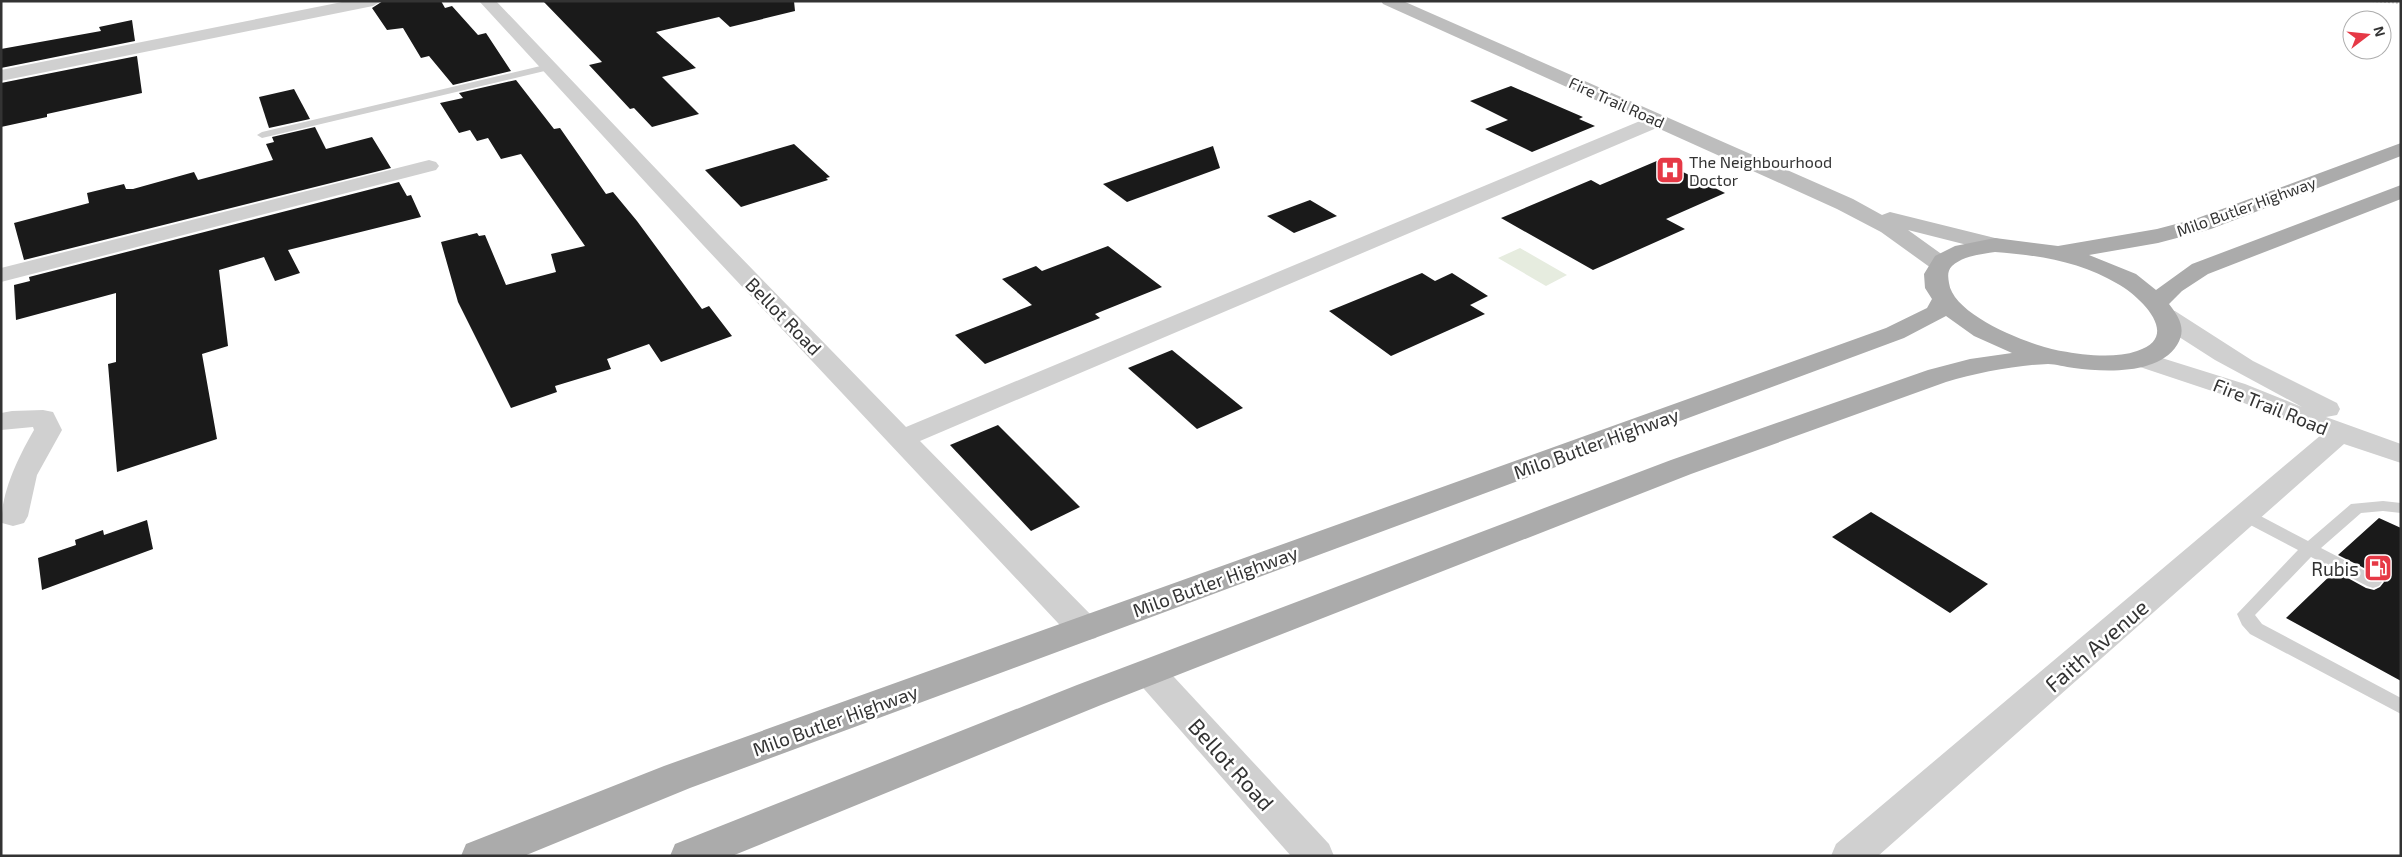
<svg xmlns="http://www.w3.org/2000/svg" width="2402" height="857" font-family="'Exo 2',sans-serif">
<rect width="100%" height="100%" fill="#fff"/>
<path fill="#e6ecdf" d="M 1520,248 L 1567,275 L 1546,286 L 1498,258 Z"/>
<g fill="#1a1a1a">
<path d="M 383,1 L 441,1 L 445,8 L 452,6 L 478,35 L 486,33 L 511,71 L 453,85 L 429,56 L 421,58 L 403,28 L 387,30 L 372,8 Z"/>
<path d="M 543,1 L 794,1 L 795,11 L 730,27 L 719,17 L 656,32 L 696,68 L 662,77 L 699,114 L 652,127 L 634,108 L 630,109 L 589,65 L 602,62 Z"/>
<path d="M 132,20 L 135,41 L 1,68 L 1,49 L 101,31 L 99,27 Z"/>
<path d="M 137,56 L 142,93 L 47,114 L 47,117 L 1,127 L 1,83 Z"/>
<path d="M 516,80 L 554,129 L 560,128 L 606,194 L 613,192 L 637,221 L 702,309 L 709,306 L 732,336 L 661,362 L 649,344 L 607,359 L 611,369 L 555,386 L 557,392 L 511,408 L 458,302 L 441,242 L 477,233 L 479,236 L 485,235 L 506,285 L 556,272 L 551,254 L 585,246 L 521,154 L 501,159 L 488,138 L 477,141 L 470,130 L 459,133 L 440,103 L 463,98 L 459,93 Z"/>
<path d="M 1511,86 L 1583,117 L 1579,119 L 1595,126 L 1532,152 L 1485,129 L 1508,120 L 1470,101 Z"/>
<path d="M 294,89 L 310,119 L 269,128 L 259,97 Z"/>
<path d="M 315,127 L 326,149 L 372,137 L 391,168 L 24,260 L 14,223 L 89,203 L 87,193 L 124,184 L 126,189 L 133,189 L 194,172 L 198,180 L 273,160 L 266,144 L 274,142 L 272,137 Z"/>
<path d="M 794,144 L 830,177 L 826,178 L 828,180 L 741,207 L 705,170 Z"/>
<path d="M 1213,146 L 1220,168 L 1127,202 L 1103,184 Z"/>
<path d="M 1659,160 L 1725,193 L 1666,219 L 1685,229 L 1593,270 L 1501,218 L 1591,180 L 1600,185 Z"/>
<path d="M 399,182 L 407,196 L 411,195 L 421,217 L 288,250 L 300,273 L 275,281 L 264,257 L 219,270 L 228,346 L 202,354 L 217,439 L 117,472 L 108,364 L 116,362 L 116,293 L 16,320 L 14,285 L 30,281 L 29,277 Z"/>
<path d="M 1310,200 L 1337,216 L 1294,233 L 1267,216 Z"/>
<path d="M 1108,246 L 1162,287 L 1095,314 L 1100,318 L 985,364 L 955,335 L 1032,305 L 1002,279 L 1036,266 L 1042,271 Z"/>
<path d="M 1422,273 L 1435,281 L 1452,273 L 1488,296 L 1470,305 L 1485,314 L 1391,356 L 1329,311 Z"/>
<path d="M 1172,350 L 1243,408 L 1197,429 L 1128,368 Z"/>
<path d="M 998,425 L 1080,507 L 1031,531 L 950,445 Z"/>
<path d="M 1871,512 L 1988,584 L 1950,613 L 1832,537 Z"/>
<path d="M 2379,518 L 2401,528 L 2401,681 L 2286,618 L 2335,571 L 2366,588 L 2374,590 L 2380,587 L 2384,582 L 2380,576 L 2338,555 Z"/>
<path d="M 147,520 L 153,549 L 42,590 L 38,558 L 76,545 L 75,540 L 103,530 L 104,535 Z"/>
</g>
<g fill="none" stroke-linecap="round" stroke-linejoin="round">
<path stroke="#cdcdcd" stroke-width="2" stroke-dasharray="2 2" stroke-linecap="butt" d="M 2372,1 L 2401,3"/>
<g fill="#d0d0d0" fill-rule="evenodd">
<path d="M 549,64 L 553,65 L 553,69 L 262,138 L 257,135 L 262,132 Z"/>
<path d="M 2383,501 L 2401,503 L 2401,513 L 2383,511 L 2361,513 L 2321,548 L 2379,578 L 2382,582 L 2379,586 L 2373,588 L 2367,586 L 2311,557 L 2255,615 L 2262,624 L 2401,698 L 2401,714 L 2250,634 L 2242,625 L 2237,614 L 2298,550 L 2239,519 L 2237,515 L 2239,511 L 2251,511 L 2308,541 L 2351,504 Z"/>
</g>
<g fill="#d0d0d0" fill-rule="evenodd">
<path d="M 347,1 L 381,1 L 373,6 L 1,81 L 1,70 Z"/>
<path d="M 479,1 L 496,1 L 719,235 L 906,427 L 1652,116 L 1666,116 L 1669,120 L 1666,124 L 920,441 L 1096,620 L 1100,629 L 1096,638 L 1084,641 L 1072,638 L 703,245 Z"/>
<path d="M 429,160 L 436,162 L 439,166 L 436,170 L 1,282 L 1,268 Z"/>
<path d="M 43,410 L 53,412 L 62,430 L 37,475 L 28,516 L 24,523 L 13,526 L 2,523 C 0,494 20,454 34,430 L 33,427 L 1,430 L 1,413 L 12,411 Z"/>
</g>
<g fill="#d0d0d0" fill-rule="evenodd">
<path d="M 2166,309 L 2175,311 L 2253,361 L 2337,403 L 2340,409 L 2337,415 L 2326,417 L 2401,444 L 2401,463 L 2344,444 L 1878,856 L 1831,856 L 1836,844 L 2321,435 L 2227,396 L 2131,364 L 2127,359 L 2131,354 L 2140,351 L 2149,354 L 2245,384 L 2302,407 L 2215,360 L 2176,335 L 2154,316 L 2157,311 Z"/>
<path d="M 1149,659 L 1161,663 L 1329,844 L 1334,856 L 1291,856 L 1137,681 L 1132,672 L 1137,663 Z"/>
</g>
<path fill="#bdbdbd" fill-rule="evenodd" d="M 1381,1 L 1403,1 L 1853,199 L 1882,215 L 1890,212 L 2003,240 L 2006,245 L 2003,250 L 1995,252 L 1908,230 L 1947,258 L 1951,263 L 1947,268 L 1939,270 L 1931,268 L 1881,232 L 1837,209 L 1383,4 Z"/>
<path fill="#ababab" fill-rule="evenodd" d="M 2401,143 L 2401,156 L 2211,229 L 2158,243 L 2089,255 L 2136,274 L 2156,290 L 2192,264 L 2401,185 L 2401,199 L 2208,274 L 2182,291 L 2169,304 C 2179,317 2187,329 2177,345 C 2158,375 2105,372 2074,368 C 2065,367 2056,364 2048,364 C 2016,365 1977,373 1946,382 L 1691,474 L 1101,705 L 732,856 L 670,856 L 675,844 L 1077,685 L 1671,460 L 1928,370 L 1970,359 L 2012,353 L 1974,336 L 1946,316 L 1904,338 L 690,788 L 524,856 L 461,856 L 466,844 L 664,766 L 1886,328 L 1927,308 L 1932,299 L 1925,288 L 1924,274 L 1935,256 L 1955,246 L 1995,238 L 2058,246 L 2157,229 L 2195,219 ZM 1995,252 C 2038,255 2081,262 2118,284 C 2141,297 2182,337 2137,351 C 2114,359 2084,355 2061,351 C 2032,346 1953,316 1949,283 C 1948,277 1947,271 1952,266 C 1963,256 1981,254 1995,252 Z"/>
</g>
<defs>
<symbol id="hospital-square" viewBox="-11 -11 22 22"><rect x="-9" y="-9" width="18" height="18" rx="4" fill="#e63946" stroke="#fff"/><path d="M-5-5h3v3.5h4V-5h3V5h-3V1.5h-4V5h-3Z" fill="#fff"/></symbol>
<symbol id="fuel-square" viewBox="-11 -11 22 22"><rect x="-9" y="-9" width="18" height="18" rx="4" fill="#e63946" stroke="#fff"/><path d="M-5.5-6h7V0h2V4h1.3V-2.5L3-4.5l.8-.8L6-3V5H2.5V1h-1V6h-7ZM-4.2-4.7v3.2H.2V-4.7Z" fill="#fff"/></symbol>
</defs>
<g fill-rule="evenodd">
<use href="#hospital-square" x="1654" y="154" width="32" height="32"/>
<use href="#fuel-square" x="2362" y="552" width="32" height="32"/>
</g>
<g text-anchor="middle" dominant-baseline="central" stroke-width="5" stroke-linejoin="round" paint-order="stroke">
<g font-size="16" fill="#333" stroke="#fff">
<text transform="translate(1617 102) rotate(24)">Fire Trail Road</text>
<text transform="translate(2246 206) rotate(-20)">Milo Butler Highway</text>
</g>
<g font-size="16" fill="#333" stroke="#fff" text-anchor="start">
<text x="1689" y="161">The Neighbourhood<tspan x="1689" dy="18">Doctor</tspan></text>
</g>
<g font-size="19" fill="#333" stroke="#fff">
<text transform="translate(784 316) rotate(46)">Bellot Road</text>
<text transform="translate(2271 406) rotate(22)">Fire Trail Road</text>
<text transform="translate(1596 443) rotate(-20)">Milo Butler Highway</text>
<text transform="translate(1215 581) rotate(-20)">Milo Butler Highway</text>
<text transform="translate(835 720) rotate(-20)">Milo Butler Highway</text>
</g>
<g font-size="19" fill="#333" stroke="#fff" text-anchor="end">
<text x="2359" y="568">Rubis</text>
</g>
<g font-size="22" fill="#333" stroke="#fff">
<text transform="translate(2096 645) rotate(-41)">Faith Avenue</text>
<text transform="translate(1232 764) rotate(48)">Bellot Road</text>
</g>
</g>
<rect width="2402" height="857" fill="none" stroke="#333333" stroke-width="5"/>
<g transform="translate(2367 35) rotate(74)"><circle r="24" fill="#ffffff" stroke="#adadad"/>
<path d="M0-4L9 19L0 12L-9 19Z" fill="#e63946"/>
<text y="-8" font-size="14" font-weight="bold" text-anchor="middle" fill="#333333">N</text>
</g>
</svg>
